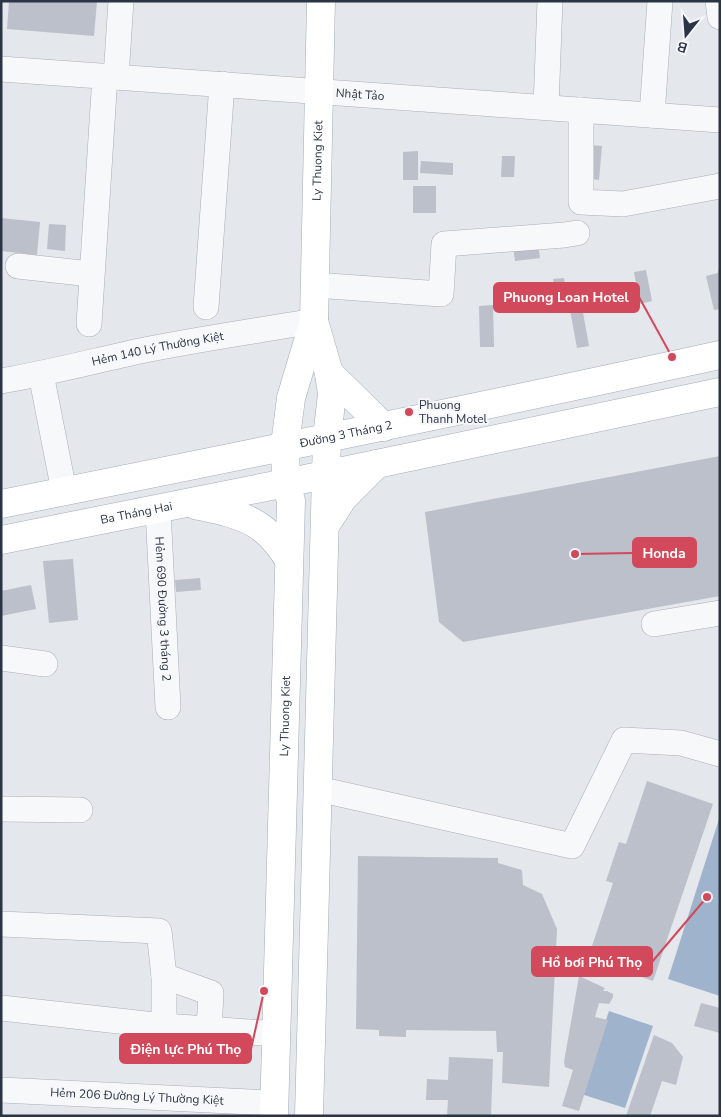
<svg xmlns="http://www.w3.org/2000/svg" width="721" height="1117" font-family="'Nunito Sans',sans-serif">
<rect width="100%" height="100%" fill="#e4e7ec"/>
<g fill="#9fb4cc">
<path d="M 720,816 L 720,996 L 668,979 Z"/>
<path d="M 609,1011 L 653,1026 L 625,1108 L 581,1094 Z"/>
</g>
<g fill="#bbc0ca">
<path d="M 9,1 L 97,1 L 94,36 L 7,29 Z"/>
<path d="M 589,145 L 602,146 L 599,180 L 586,178 Z"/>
<path d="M 418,151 L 418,180 L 403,180 L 403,152 Z"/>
<path d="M 502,156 L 515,156 L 514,177 L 501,177 Z"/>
<path d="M 421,161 L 453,163 L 453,175 L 420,173 Z"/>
<rect x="413" y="186" width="23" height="27"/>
<path d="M 1,218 L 40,222 L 37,255 L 1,251 Z"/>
<path d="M 49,224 L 66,225 L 65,251 L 47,249 Z"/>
<path d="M 537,235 L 540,258 L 515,261 L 512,238 Z"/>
<path d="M 646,270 L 652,301 L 640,304 L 634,272 Z"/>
<path d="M 718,270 L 720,270 L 720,309 L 714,310 L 706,276 L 718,273 Z"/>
<path d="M 564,278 L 568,304 L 558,306 L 553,279 Z"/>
<path d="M 493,305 L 494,347 L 480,347 L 479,306 Z"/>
<path d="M 582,307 L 589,346 L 577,348 L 570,310 Z"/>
<path d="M 720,456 L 720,596 L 463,642 L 439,622 L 425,512 Z"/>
<path d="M 73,559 L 78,620 L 49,623 L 43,561 Z"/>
<path d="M 200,578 L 201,590 L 176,592 L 175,580 Z"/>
<path d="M 31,585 L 36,609 L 1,616 L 1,591 Z"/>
<path d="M 647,781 L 713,804 L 653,981 L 588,958 L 613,883 L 606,881 L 619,842 L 626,844 Z"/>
<path d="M 358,856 L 498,858 L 498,863 L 522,870 L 523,885 L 542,894 L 557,929 L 549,1087 L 502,1083 L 503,1052 L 497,1052 L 496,1031 L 406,1030 L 406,1037 L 379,1036 L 379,1030 L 356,1029 Z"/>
<path d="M 579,976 L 605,988 L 603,991 L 607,991 L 613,994 L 613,997 L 609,1004 L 599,1003 L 595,1017 L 608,1020 L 579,1111 L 562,1106 L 573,1070 L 565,1067 L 564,1062 Z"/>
<path d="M 701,1003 L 720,1008 L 720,1033 L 694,1026 Z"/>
<path d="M 654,1035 L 672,1043 L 683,1057 L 676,1085 L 662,1081 L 650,1116 L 626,1116 Z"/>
<path d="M 449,1057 L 493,1059 L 491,1116 L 447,1116 L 448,1100 L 426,1100 L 427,1079 L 448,1080 Z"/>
</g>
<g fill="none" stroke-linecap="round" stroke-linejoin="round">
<defs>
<g id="minor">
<path d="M 718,1 L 720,17"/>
<path id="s1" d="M 1,69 L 720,120"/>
<path d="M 116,77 L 121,1"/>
<path d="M 546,107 L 550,1"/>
<path d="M 581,110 L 581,202 L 623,204 L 720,186"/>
<path d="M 652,115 L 660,1"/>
<path d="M 18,266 L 91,274"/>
<path d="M 315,285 L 441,294 L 444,244 L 564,235 L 577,233"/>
<path d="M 206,307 L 222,84"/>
<path d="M 89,324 L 105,76"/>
<path d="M 41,374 L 64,491"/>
<path id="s2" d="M 1,381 C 48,373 94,361 140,351 C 198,339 256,331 314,321"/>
<path id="s3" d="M 158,510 L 168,707"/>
<path d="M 654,624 L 720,613"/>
<path d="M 1,658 L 45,664"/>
<path d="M 318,789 L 572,846 L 624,740 L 681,743 L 720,754"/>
<path d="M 1,809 L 80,810"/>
<path d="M 1,924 L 159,931 L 164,976 L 164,1026"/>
<path d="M 164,976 L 211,993 L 209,1030"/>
<path d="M 1,1008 L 164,1026 L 277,1034"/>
<path id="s4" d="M 1,1090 L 274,1103"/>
</g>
<g id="major">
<path d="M 329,373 L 384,427"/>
<path id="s5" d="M 1,504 C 241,456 481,407 720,355"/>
<path d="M 195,505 C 240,515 264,518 289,560"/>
<path d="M 325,526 L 343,498 L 377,464"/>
<path id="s6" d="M 1,540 L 286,483 L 720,392"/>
<path id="s7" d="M 274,1116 L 291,501 L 286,483 L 285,445 L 291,398 L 314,321 L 321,1"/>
<path d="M 309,1116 L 327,438 L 332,394 L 329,373 L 314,321"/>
</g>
</defs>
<use href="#minor" stroke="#a9aeb7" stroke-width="26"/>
<use href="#major" stroke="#a3abb8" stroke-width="29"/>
<use href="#minor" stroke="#f7f8fa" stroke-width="25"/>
<use href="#major" stroke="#fff" stroke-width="28"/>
</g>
<circle fill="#d1495b" stroke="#f4f6f9" stroke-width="2" cx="409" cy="412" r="5"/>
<g text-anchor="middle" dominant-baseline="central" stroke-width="4" stroke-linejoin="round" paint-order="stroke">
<g font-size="12" fill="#2b3445" stroke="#f4f6f9">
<text stroke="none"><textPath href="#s1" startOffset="360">Nhật Tảo</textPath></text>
<text stroke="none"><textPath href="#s7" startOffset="960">Ly Thuong Kiet</textPath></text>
<text stroke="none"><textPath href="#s2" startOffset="160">Hẻm 140 Lý Thường Kiệt</textPath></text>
<text stroke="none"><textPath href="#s5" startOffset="352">Đường 3 Tháng 2</textPath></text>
<text stroke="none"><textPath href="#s6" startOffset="138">Ba Tháng Hai</textPath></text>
<text stroke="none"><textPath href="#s3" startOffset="99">Hẻm 690 Đường 3 tháng 2</textPath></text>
<text stroke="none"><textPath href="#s7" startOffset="400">Ly Thuong Kiet</textPath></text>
<text stroke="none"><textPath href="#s4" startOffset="136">Hẻm 206 Đường Lý Thường Kiệt</textPath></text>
</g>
<g font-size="12" fill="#2b3445" stroke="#f4f6f9" text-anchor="start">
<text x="419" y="405">Phuong<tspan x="419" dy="14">Thanh Motel</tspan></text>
</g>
</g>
<path fill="none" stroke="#d1495b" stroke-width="2" d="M672 357L639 297M575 554L633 553M707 897L652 962M264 991L251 1049"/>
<g fill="#d1495b" stroke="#f4f6f9" stroke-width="2">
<circle cx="672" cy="357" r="5"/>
<circle cx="575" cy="554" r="5"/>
<circle cx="707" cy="897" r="5"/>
<circle cx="264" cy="991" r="5"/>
</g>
<g fill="#d1495b" stroke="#d1495b" stroke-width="2">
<rect x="494" y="283" width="145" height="29" rx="5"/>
<rect x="633" y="538" width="63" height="29" rx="5"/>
<rect x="532" y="947" width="120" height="29" rx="5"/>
<rect x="120" y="1034" width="131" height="29" rx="5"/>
</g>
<g font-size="14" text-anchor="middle" font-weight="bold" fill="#fff">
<text x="566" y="302">Phuong Loan Hotel</text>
<text x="664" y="558">Honda</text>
<text x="592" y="967">Hồ bơi Phú Thọ</text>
<text x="186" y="1054">Điện lực Phú Thọ</text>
</g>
<rect width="721" height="1117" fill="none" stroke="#2b3445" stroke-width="5"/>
<g transform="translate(686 35) rotate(197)" stroke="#f4f6f9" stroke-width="4" paint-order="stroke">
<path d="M0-4L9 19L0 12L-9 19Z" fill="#2b3445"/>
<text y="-8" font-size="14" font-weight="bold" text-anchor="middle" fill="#2b3445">B</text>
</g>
</svg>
